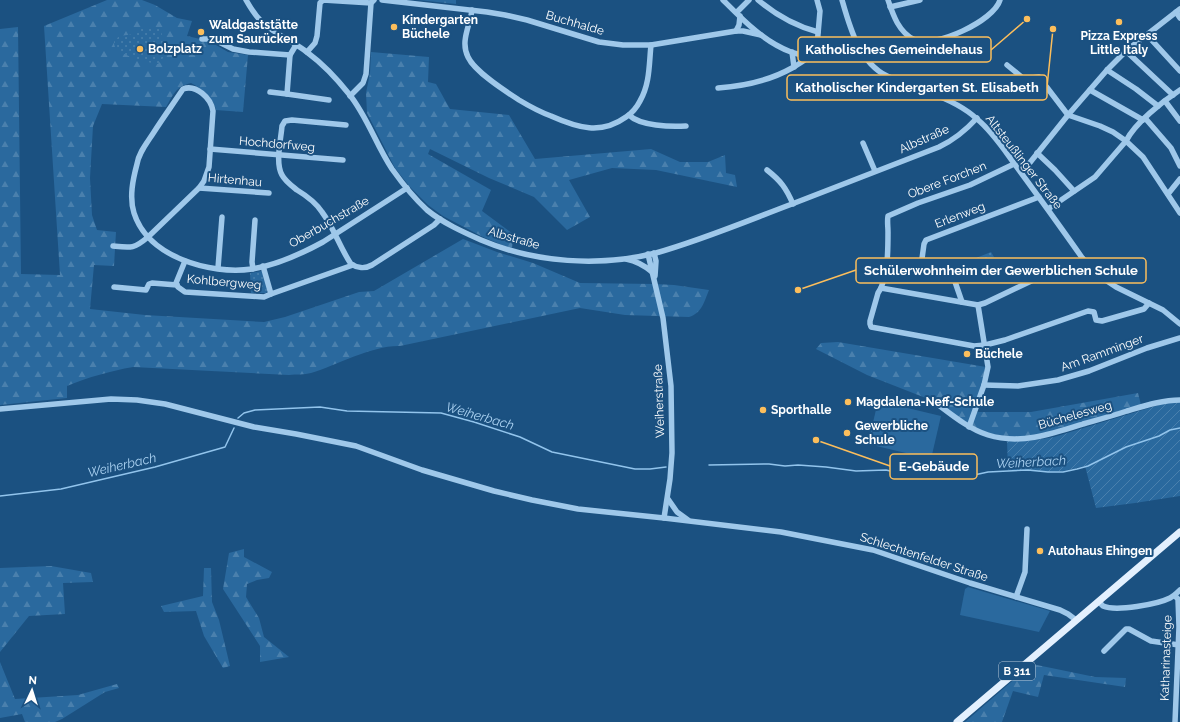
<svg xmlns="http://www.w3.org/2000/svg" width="1180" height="722" font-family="Raleway,sans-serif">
<defs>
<pattern id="forest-firs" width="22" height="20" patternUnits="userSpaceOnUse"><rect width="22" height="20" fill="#2a699e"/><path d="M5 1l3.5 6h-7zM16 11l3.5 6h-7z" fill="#4a80ad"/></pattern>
<pattern id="park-dots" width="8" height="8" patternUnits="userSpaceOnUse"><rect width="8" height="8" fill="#2a699e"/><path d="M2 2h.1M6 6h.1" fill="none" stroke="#4a80ad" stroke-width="1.8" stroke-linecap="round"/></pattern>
<pattern id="garden-furrows" width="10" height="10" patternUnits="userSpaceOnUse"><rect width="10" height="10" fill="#2a699e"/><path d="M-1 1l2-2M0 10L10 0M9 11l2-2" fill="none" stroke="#4a80ad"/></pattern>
</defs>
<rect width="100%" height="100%" fill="#1b5181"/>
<g fill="#2a699e">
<path d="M 878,401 L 941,416 L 931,459 L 868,444 Z"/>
<path d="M 968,587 L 1050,611 L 1039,632 L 960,615 L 965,589 Z"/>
</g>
<g fill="url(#forest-firs)">
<path d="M 107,0 L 142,0 L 155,5 L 177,18 L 192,21 L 187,36 L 209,41 L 228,52 L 248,55 L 243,112 L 216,110 C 213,97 202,89 191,83 C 175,87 174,94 166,107 L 102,104 L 93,126 L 90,178 L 92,215 L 97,230 L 116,232 L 114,266 L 94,265 L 90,309 L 145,315 L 264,322 L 285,317 L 359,292 L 374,291 L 463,239 L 497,252 L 533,263 L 580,283 L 655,284 L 674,285 L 709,290 C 704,302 702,313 689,317 L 625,315 L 580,308 L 400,346 C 373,345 337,365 311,373 C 304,375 296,374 289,375 L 133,367 C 110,371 89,377 67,386 L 67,398 L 0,405 L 0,29 L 18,27 L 21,274 L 60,275 L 44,26 Z"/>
<path d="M 418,0 L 456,0 L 456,4 Z"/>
<path d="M 371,52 L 429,57 L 428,82 L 436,84 L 450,109 L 509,115 L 535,159 L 651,149 L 680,162 L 708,162 L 725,155 L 726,173 L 735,175 L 737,187 L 656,170 L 612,168 L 569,180 L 590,217 L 567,230 L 534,197 L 489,178 L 430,149 L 428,154 L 491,190 L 482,211 L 513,234 L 512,249 L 483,237 L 443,216 L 428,205 L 410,187 L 395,168 L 367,113 L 366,93 L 370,73 Z"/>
<path d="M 838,342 L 986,367 L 982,384 L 973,412 L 1031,412 L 1138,393 L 1141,405 L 1036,436 L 1009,437 L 988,433 L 969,425 L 936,402 L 867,375 L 816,349 L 821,343 Z"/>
<path d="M 244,549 L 244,557 L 272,572 L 269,578 L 257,580 L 247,584 L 246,597 L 259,618 L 264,637 L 289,657 L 260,662 L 260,646 L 223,589 L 229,553 Z"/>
<path d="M 51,566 L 91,573 L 93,582 L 63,583 L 65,614 L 29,616 L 0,652 L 0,568 Z"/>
<path d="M 204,568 L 211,568 L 212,602 L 219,620 L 230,666 L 223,668 L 204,636 L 196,611 L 164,612 L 161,606 L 203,596 Z"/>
<path d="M 0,662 L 15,699 L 78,695 L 117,684 L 119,688 L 105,692 L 62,719 L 55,722 L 25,722 L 22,714 L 0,718 Z"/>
<path d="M 1032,664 L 1095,677 L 1126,678 L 1125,687 L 1044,675 L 1038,697 L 1013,691 L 1002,722 L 965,722 Z"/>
</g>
<g fill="url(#park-dots)">
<path d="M 151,26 L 156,28 L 161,28 L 164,51 L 163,58 L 158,64 C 149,63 124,56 118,50 C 115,48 114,46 114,42 L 119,36 L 135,34 L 139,29 Z"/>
<path d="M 991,252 L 994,257 L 968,268 L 966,262 Z"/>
<path d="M 262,271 L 268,290 L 266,293 L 251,293 L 250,273 Z"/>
</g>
<path fill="url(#garden-furrows)" d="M 1172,401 L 1180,401 L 1180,496 L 1135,503 L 1096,508 L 1085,466 L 1063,471 L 1049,472 L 1008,470 L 1007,441 L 1036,440 L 1054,437 Z"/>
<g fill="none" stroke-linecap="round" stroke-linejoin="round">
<g stroke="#92c4ec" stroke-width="1.5">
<path d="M 238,418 L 244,413 L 255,410 L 320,407 L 347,411 L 441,413 L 474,422 L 520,437 L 552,452 L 635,469 L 650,469 L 666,467"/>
<path d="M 709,465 L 769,464 L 785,466 L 798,465 L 826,467 L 856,471 L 886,470 L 907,475 L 930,474 L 965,477 L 988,472 L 1028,470 L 1048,472 L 1063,472 L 1077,469 L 1088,466 L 1126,447 L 1159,436 L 1170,430 L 1180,428"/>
<path d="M 0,496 L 61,489 L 155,467 L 225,447 L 234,428"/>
</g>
<g stroke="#9fc8ea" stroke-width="5.5">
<path d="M 246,0 C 250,7 254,14 260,20 C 273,34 293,41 308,53 C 323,64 337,79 349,94 C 367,116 376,145 392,169 C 402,183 414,198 427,210 C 443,223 463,232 481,240 C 535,263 599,267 656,253 C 702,240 747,221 792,204 C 841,185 890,166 939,147 C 954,140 966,130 977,118"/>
<path d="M 382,0 L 487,12 L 505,15 L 527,20 L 599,42 L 623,45 L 651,45 L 736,31 L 743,31 L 761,35"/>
<path d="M 723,0 C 743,20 764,42 791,52 C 804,57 820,57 833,58 C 843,58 854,59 863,54"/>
<path d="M 758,0 C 776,15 795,26 818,32"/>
<path d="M 842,0 C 850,28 859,62 887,76 C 901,83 916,87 930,93 C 947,99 963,106 977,119 C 994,133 1006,153 1019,170 C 1041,200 1062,229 1083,259 L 1101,277 L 1116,287 L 1163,310 L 1180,324"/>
<path d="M 888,0 C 893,15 899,33 915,40 C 935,48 994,21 1000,0"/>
<path d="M 890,7 L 920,0"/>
<path d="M 472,10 C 470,26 460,41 468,57 C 475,72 505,91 519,100 C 529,106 540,112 551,116 C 578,128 601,135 626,117 C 632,113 637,107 640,101 C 650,84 649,64 651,45"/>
<path d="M 737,12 L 749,0"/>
<path d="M 1176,12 L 1180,18"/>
<path d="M 736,31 L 739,25 L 740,16"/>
<path d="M 1147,35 L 1180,71"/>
<path d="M 202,39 L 213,39 L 233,49 L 249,52 L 290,55"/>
<path d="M 1126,51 L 1173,95"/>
<path d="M 307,52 L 315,43 L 317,36 L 320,3 L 323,0 L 371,3"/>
<path d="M 792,52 L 794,67"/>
<path d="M 816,57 L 820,11 L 817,0"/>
<path d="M 1007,65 L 1024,79 L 1039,77 L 1068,115 L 1100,126 L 1113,132 L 1126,141 L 1143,157 L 1180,213"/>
<path d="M 1107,70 L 1136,89 L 1158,106"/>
<path d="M 718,88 C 745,86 769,81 792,68 C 799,64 804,61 810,56"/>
<path d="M 1090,90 L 1143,120"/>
<path d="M 270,92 L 287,94 L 329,100"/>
<path d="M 287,94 L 290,55 L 296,45"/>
<path d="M 350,96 L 363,83 L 366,74 L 371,3 L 374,0"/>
<path d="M 1165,101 L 1180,121"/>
<path d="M 629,115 C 640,126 671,127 686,126"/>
<path d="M 1145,118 L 1171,148 L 1180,166"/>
<path d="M 346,125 L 292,120 L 285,121 L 282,126 C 281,139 275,163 282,175 C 285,181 292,186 297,190 C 307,196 316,203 322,212 C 334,228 340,248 351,264 C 357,268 365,269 372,265 L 434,225 L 440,219"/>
<path d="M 863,143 L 875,171"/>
<path d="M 210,149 L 343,160"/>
<path d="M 1037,153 L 1055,170 L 1074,191"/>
<path d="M 1014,164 L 970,185 L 918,203 L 888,216 C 887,221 888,226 888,232 C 888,250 888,270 881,288 L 978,305 L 985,303 L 1050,272 L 1078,262 L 1083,259"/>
<path d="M 767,170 C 781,181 786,188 793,204"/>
<path d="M 1021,172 L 1024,170 L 1068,115 L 1107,70 L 1126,51 L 1180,9"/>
<path d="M 199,188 L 269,193"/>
<path d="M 1168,194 L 1180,179"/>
<path d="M 1048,209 L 1095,177 L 1126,141 C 1135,123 1163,101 1180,90"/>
<path d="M 113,246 C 131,248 134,249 148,237 L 199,188 L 204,181 L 209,167 L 213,111 C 211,98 196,84 183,89 C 173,104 163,118 154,132 C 147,143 139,152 137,164 C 133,179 129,197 134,213 C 148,257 210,275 252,269 C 277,265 301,254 323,242 L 407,188"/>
<path d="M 654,253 L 656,261 L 655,276"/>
<path d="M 648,254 L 663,318 L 671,386 L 672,453 L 670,479 L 664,518"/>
<path d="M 626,259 C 636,261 644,265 652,272"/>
<path d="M 185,261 L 176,283 L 178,287 L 185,292 L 264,297 L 271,294 L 263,266"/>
<path d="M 218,268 L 222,217"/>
<path d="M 253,269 L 252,262 L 255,220"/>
<path d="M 114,287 L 146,290 L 149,284 L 152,283 L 177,285"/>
<path d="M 881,288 L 878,293 L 870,321 L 870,324 L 871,327 L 974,346 L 985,345 L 1005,340 L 1088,311 L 1094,312 L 1096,320 L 1102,321 L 1144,309 L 1149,303"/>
<path d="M 271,294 L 353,265"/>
<path d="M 962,302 L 953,276 L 922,269 L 921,266 L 924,244 L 926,240 L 1039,197"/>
<path d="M 984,385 L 1018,386 L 1058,380 L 1089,371 L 1147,348 L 1180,338"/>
<path d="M 936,403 C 952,415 969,429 988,435 C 1020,445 1052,434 1083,424 C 1097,420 1112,416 1127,411 C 1144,406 1162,400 1180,400"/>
<path d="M 0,409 L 111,399 L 137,400 L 165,404 L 254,427 L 296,434 L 356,446 L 422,470 L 494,491 L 532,500 L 578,509 L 664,518 L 781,532 L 873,550 L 970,583 L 1060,610 L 1068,614 L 1076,620"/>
<path d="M 969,427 L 984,385 L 988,367 L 978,305"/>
<path d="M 668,499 L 677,512 L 688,520"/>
<path d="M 1175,596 L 1178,599 L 1179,627 L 1175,722"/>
<path d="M 1016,597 L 1025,572 L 1027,529"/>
<path d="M 1099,602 C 1100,603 1102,605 1103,606 C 1116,612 1158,604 1170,598 C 1174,596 1177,593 1180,590"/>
<path d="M 1104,651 L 1126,629 L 1129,629 L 1151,641 L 1179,645"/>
</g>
<path stroke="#e3f0fe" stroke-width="7" d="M 957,722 L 1180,532"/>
</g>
<g fill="#fcbe5c" stroke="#1b5181" stroke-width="1.5">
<circle cx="1119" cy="22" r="4"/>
<circle cx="394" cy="27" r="4"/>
<circle cx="201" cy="32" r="4"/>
<circle cx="140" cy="49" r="4"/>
<circle cx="967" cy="354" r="4"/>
<circle cx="848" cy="402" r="4"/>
<circle cx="763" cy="410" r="4"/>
<circle cx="847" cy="433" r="4"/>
<circle cx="1040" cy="551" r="4"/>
</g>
<g text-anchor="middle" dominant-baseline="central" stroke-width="4" stroke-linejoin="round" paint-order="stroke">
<rect fill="#1b5181" stroke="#bbcbd9" stroke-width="1" x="999" y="662" width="36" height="18" rx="3"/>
<g font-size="11" font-weight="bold" fill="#fff">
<text x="1017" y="671">B 311</text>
</g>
<g font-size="12" font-weight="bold" fill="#fff" stroke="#1b5181" text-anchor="start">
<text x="402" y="20">Kindergarten<tspan x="402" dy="14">Büchele</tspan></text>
<text x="209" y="25">Waldgaststätte<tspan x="209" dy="14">zum Saurücken</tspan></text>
<text x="1119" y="36" text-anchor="middle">Pizza Express<tspan x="1119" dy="14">Little Italy</tspan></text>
<text x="148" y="49">Bolzplatz</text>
<text x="975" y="354">Büchele</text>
<text x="856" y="402">Magdalena-Neff-Schule</text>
<text x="771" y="410">Sporthalle</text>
<text x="855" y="426">Gewerbliche<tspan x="855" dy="14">Schule</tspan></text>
<text x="1048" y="551">Autohaus Ehingen</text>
</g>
<g font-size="12" fill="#fff" stroke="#1b5181">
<text transform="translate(575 23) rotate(16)">Buchhalde</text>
<text transform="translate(924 139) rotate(-24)">Albstraße</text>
<text transform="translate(277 144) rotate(5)">Hochdorfweg</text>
<text transform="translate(1024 162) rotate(52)">Altsteußlinger Straße</text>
<text transform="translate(235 180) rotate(5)">Hirtenhau</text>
<text transform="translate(947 180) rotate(-21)">Obere Forchen</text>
<text transform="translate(960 215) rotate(-21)">Erlenweg</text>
<text transform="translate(329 222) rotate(-30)">Oberbuchstraße</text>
<text transform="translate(514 238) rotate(16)">Albstraße</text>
<text transform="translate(224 282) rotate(5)">Kohlbergweg</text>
<text transform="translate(1102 353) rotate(-20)">Am Ramminger</text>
<text transform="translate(659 401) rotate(-92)">Weiherstraße</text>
<text transform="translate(1075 415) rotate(-16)">Büchelesweg</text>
<text transform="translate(924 557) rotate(18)">Schlechtenfelder Straße</text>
<text transform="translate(1166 658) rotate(-88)">Katharinasteige</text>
</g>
<g font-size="13" font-style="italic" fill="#abd2f2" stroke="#1b5181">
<text transform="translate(480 416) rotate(16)">Weiherbach</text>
<text transform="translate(1031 462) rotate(-3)">Weiherbach</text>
<text transform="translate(122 465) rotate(-13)">Weiherbach</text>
</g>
</g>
<path fill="none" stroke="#fcbe5c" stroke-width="1.5" d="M1027 19L991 50M1053 29L1047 87M798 290L856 270M816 440L890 466"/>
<g fill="#fcbe5c" stroke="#1b5181" stroke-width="1.5">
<circle cx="1027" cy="19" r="4"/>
<circle cx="1053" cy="29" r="4"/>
<circle cx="798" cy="290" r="4"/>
<circle cx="816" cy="440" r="4"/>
</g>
<g fill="#1b5181" stroke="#fcbe5c" stroke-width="1.5">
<rect x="798" y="37" width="193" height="25" rx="4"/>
<rect x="787" y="75" width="260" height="25" rx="4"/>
<rect x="856" y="258" width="290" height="25" rx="4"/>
<rect x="890" y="454" width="87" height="25" rx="4"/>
</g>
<g font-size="13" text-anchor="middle" font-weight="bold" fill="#fff">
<text x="894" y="54">Katholisches Gemeindehaus</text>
<text x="917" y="92">Katholischer Kindergarten St. Elisabeth</text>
<text x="1001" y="275">Schülerwohnheim der Gewerblichen Schule</text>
<text x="934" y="471">E-Gebäude</text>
</g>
<g transform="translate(32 690) rotate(4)" stroke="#1b5181" stroke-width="3" paint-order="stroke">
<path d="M0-3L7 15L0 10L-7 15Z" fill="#ffffff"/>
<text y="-6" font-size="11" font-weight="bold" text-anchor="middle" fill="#ffffff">N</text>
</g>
</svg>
